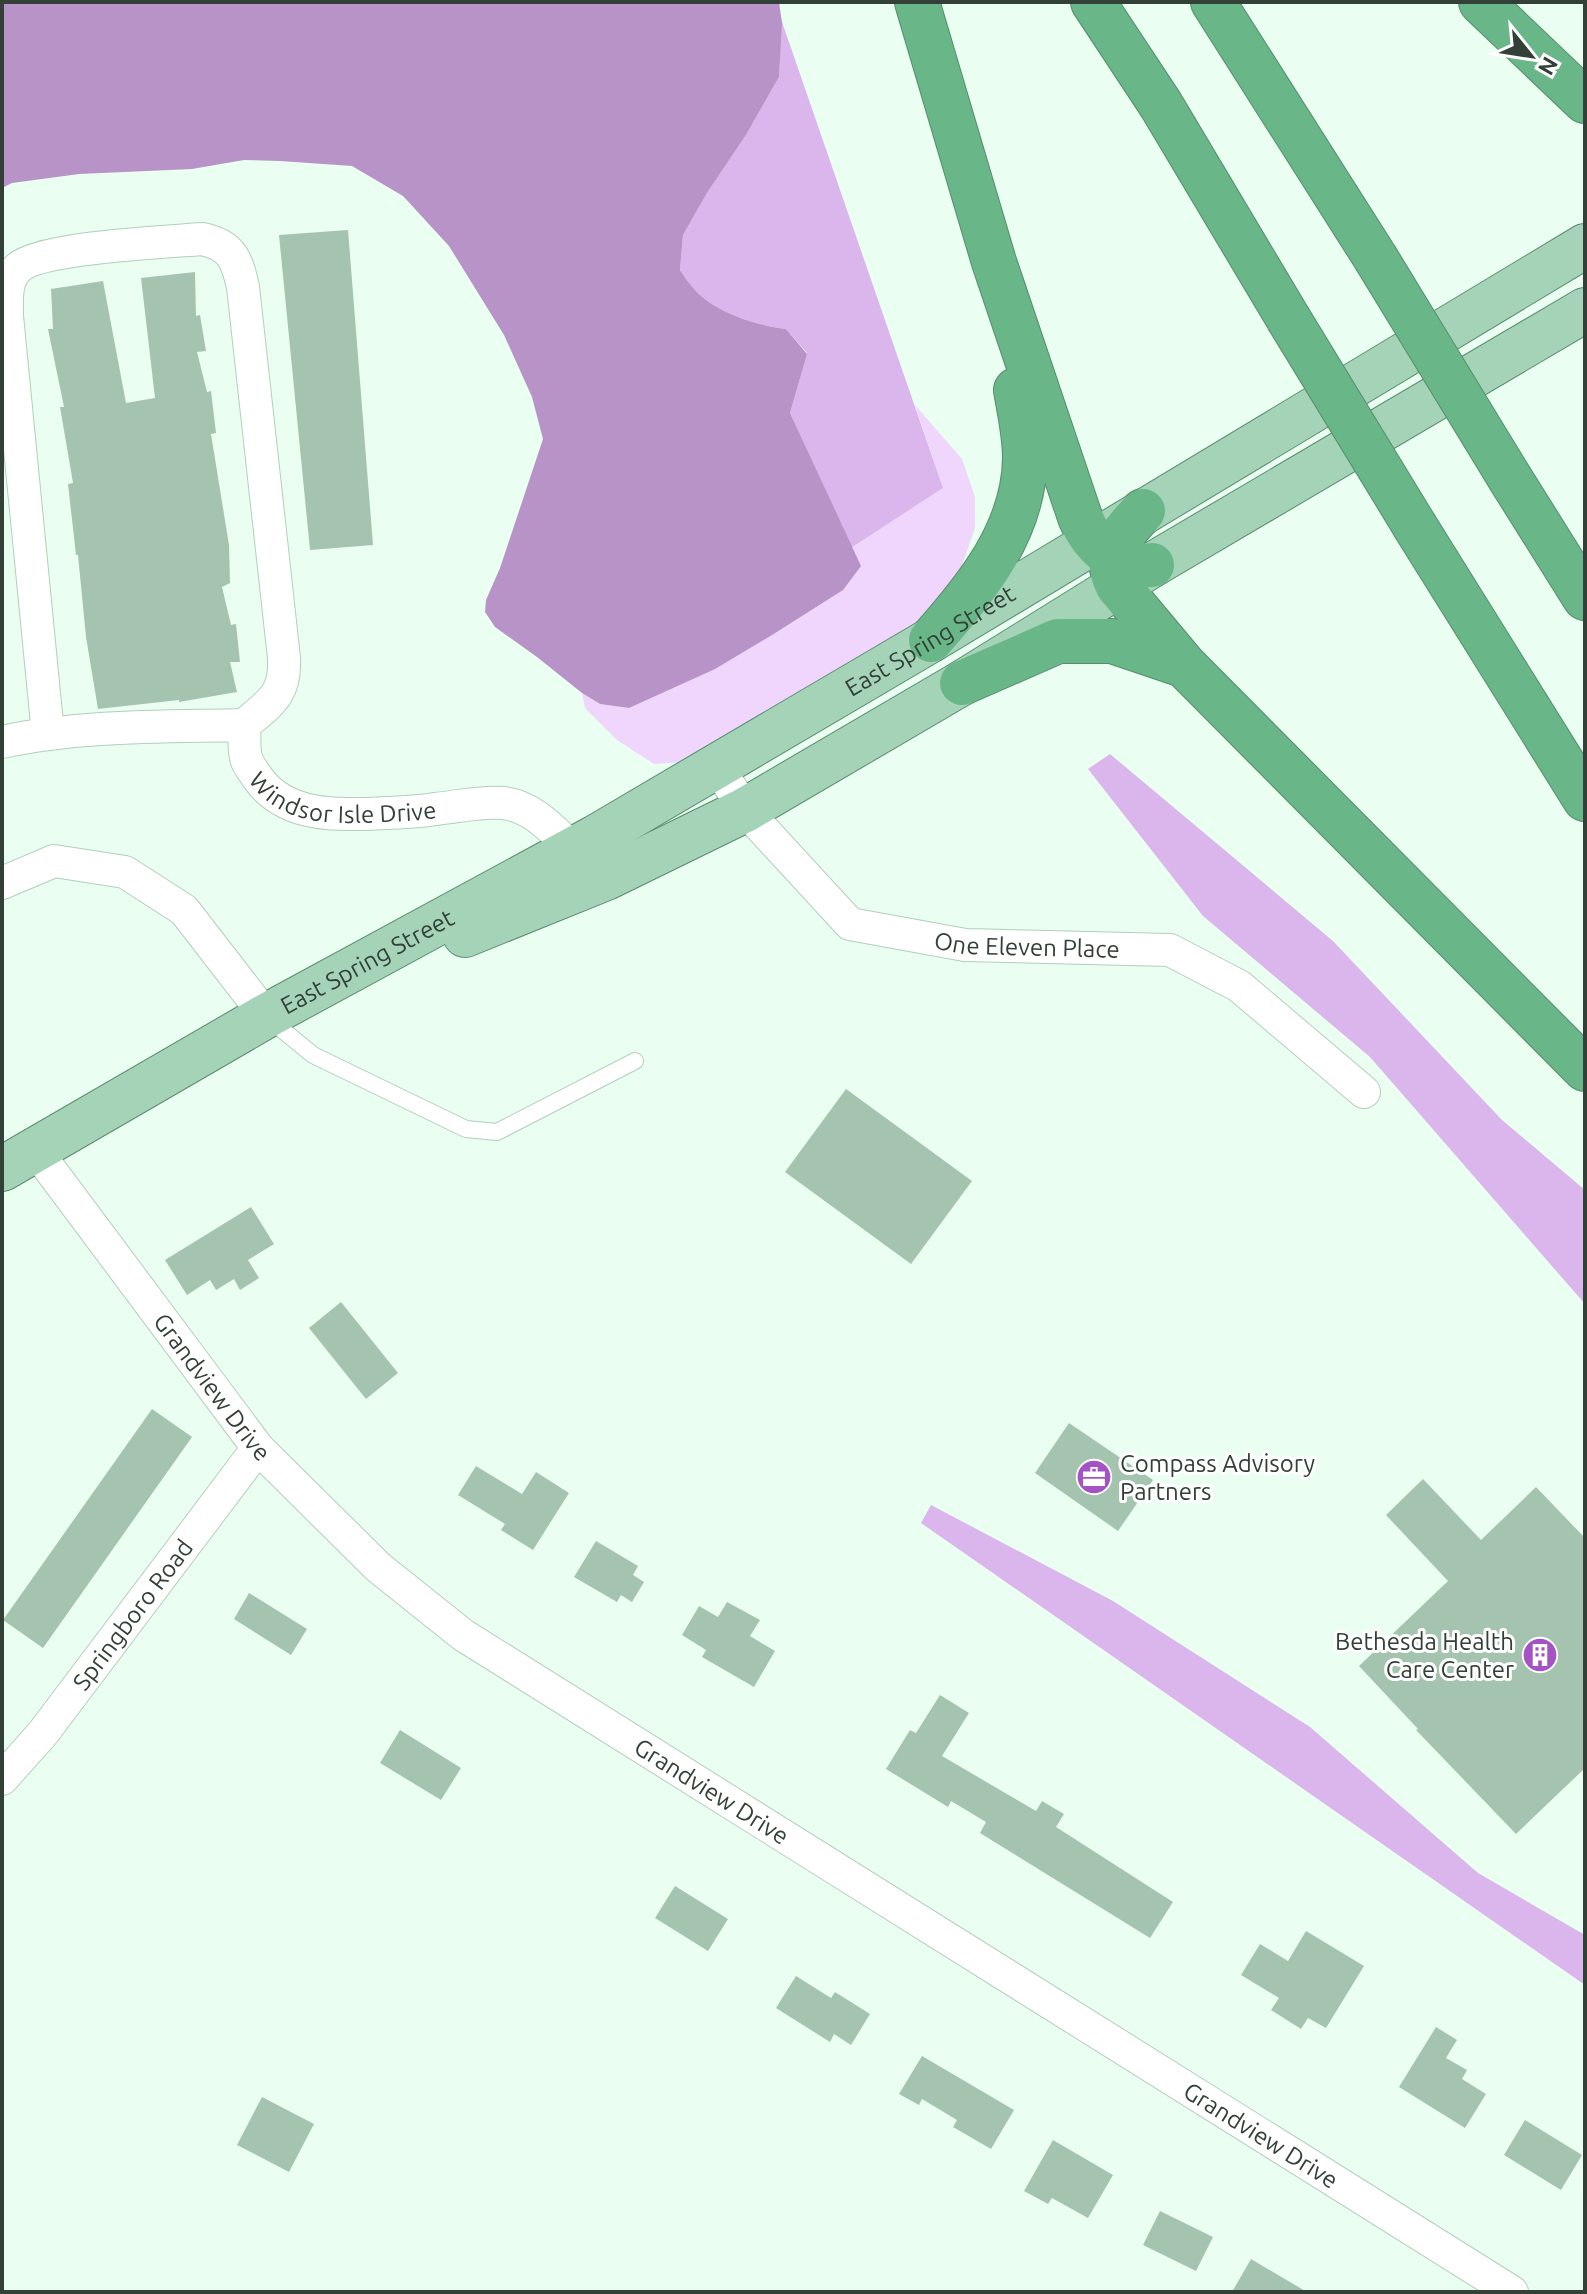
<svg xmlns="http://www.w3.org/2000/svg" width="1587" height="2294" font-family="Ubuntu,sans-serif">
<rect width="100%" height="100%" fill="#eafef1"/>
<path fill="#f0d5fc" d="M 915,405 L 962,459 L 975,497 L 975,528 L 957,580 L 920,621 L 685,762 L 654,764 L 617,740 L 585,708 L 582,693 L 600,704 L 629,708 L 655,696 L 860,566 L 851,548 L 943,488 Z"/>
<g fill="#dbb6ec">
<path d="M 781,19 L 943,488 L 851,548 L 790,413 L 807,353 L 786,329 C 758,326 715,312 696,291 C 690,285 685,277 680,270 L 683,235 L 707,193 L 746,135 L 779,77 Z"/>
<path d="M 1110,754 L 1333,941 L 1502,1120 L 1585,1190 L 1585,1304 L 1370,1057 L 1203,916 L 1088,769 Z"/>
<path d="M 931,1505 L 1113,1601 L 1310,1727 L 1478,1873 L 1585,1935 L 1585,1985 L 921,1523 Z"/>
</g>
<path fill="#b793c8" d="M 2,2 L 779,2 L 782,23 L 779,77 L 746,135 L 707,193 L 683,235 L 680,270 C 685,277 690,285 696,291 C 715,312 758,326 786,329 L 807,354 L 790,413 L 861,566 L 843,590 L 772,635 L 715,669 L 629,708 L 600,704 L 582,693 L 537,657 L 495,627 L 485,612 L 486,600 L 500,568 L 543,439 L 532,397 L 504,335 L 449,246 L 403,196 L 352,166 L 280,161 L 244,160 L 192,169 L 79,174 L 12,183 L 2,188 Z"/>
<g fill="#a4c4af">
<path d="M 348,230 L 373,545 L 310,550 L 279,235 Z"/>
<path d="M 195,272 L 196,316 L 200,315 L 206,351 L 197,352 L 207,392 L 211,391 L 216,433 L 211,434 L 229,545 L 230,583 L 222,587 L 231,625 L 236,624 L 240,662 L 230,662 L 237,692 L 179,702 L 179,700 L 98,709 L 86,637 L 78,555 L 76,555 L 68,484 L 73,483 L 60,407 L 64,407 L 48,329 L 53,329 L 51,289 L 103,281 L 126,403 L 155,398 L 141,278 Z"/>
<path d="M 846,1089 L 972,1181 L 911,1264 L 785,1172 Z"/>
<path d="M 251,1207 L 274,1244 L 248,1260 L 259,1278 L 240,1290 L 234,1279 L 216,1290 L 210,1280 L 187,1295 L 165,1260 Z"/>
<path d="M 341,1302 L 398,1373 L 366,1399 L 309,1328 Z"/>
<path d="M 152,1409 L 192,1437 L 43,1648 L 3,1620 Z"/>
<path d="M 1069,1423 L 1153,1480 L 1118,1531 L 1035,1473 Z"/>
<path d="M 476,1466 L 522,1494 L 536,1472 L 569,1493 L 533,1550 L 501,1530 L 505,1524 L 458,1495 Z"/>
<path d="M 1423,1479 L 1481,1540 L 1536,1487 L 1585,1538 L 1585,1768 L 1516,1834 L 1416,1730 L 1418,1729 L 1359,1666 L 1448,1581 L 1386,1515 Z"/>
<path d="M 596,1541 L 638,1566 L 633,1575 L 644,1582 L 632,1602 L 621,1595 L 617,1602 L 574,1577 Z"/>
<path d="M 249,1593 L 307,1629 L 291,1655 L 234,1619 Z"/>
<path d="M 727,1602 L 760,1620 L 750,1636 L 775,1651 L 754,1687 L 702,1657 L 706,1650 L 682,1635 L 699,1606 L 718,1617 Z"/>
<path d="M 940,1695 L 969,1713 L 942,1756 L 1036,1811 L 1042,1801 L 1064,1814 L 1056,1827 L 1173,1902 L 1150,1938 L 980,1833 L 986,1822 L 951,1801 L 948,1807 L 886,1769 L 910,1730 L 916,1733 Z"/>
<path d="M 400,1730 L 461,1768 L 441,1800 L 380,1763 Z"/>
<path d="M 675,1886 L 728,1919 L 708,1951 L 655,1918 Z"/>
<path d="M 1306,1931 L 1364,1966 L 1326,2028 L 1308,2018 L 1301,2029 L 1271,2010 L 1279,1998 L 1241,1975 L 1260,1944 L 1288,1961 Z"/>
<path d="M 796,1976 L 831,1998 L 835,1992 L 870,2014 L 851,2045 L 834,2034 L 830,2042 L 776,2008 Z"/>
<path d="M 1436,2027 L 1457,2040 L 1446,2058 L 1467,2070 L 1462,2079 L 1486,2094 L 1465,2128 L 1399,2087 Z"/>
<path d="M 922,2056 L 1014,2110 L 991,2149 L 953,2127 L 957,2120 L 922,2099 L 919,2105 L 899,2094 Z"/>
<path d="M 262,2097 L 314,2124 L 289,2172 L 237,2145 Z"/>
<path d="M 1525,2120 L 1582,2155 L 1561,2190 L 1504,2155 Z"/>
<path d="M 1053,2140 L 1113,2175 L 1088,2218 L 1052,2198 L 1048,2204 L 1024,2191 Z"/>
<path d="M 1160,2211 L 1213,2237 L 1196,2271 L 1143,2245 Z"/>
<path d="M 1251,2259 L 1307,2292 L 1232,2292 Z"/>
</g>
<g fill="none" stroke-linecap="round" stroke-linejoin="round">
<defs>
<path id="service" d="M 268,1018 L 313,1055 L 466,1129 L 497,1132 L 635,1061"/>
<g id="minor">
<path d="M 48,734 L 7,316 C 7,300 5,281 17,269 C 38,247 168,242 202,239 C 232,245 237,260 243,287 L 284,658 C 286,695 270,703 244,725"/>
<path id="s1" d="M 2,742 C 80,725 164,727 244,725 C 245,735 243,751 247,761 C 249,766 254,772 257,777 C 286,819 340,815 386,813 C 403,812 419,812 435,809 C 457,807 480,801 503,803 C 532,806 553,830 573,849"/>
<path id="s2" d="M 717,766 L 745,810 L 850,924 L 965,945 L 1170,950 L 1239,986 L 1364,1092"/>
<path d="M 2,883 L 54,861 L 125,872 L 184,910 L 266,1016"/>
<path id="s3" d="M 34,1148 L 258,1448 L 378,1567 L 463,1635 L 1512,2292"/>
<path id="s4" d="M 2,1779 L 43,1733 L 258,1448"/>
</g>
<g id="primary">
<path d="M 465,935 L 606,878 L 745,810 L 962,683 L 1152,565 L 1585,310"/>
<path id="s5" d="M 2,1169 L 266,1016 L 596,837 L 931,640 L 1585,246"/>
</g>
<g id="motorway">
<path d="M 917,2 L 994,262 L 1080,517 C 1093,547 1118,569 1152,565"/>
<path d="M 1093,2 L 1161,105 L 1288,318"/>
<path d="M 1213,2 L 1375,257"/>
<path d="M 1481,2 L 1585,101"/>
<path d="M 1511,480 L 1585,598"/>
<path d="M 1143,511 C 1122,533 1101,555 1118,586 L 1184,665 L 1585,1069"/>
<path d="M 1416,528 L 1585,799"/>
<path d="M 931,640 C 977,588 1024,531 1025,458 C 1025,435 1020,413 1016,390"/>
<path d="M 962,683 L 1058,641 L 1112,641 L 1183,665"/>
</g>
</defs>
<use href="#service" stroke="#b0d0bb" stroke-width="18"/>
<use href="#minor" stroke="#b0d0bb" stroke-width="34"/>
<use href="#primary" stroke="#568d6c" stroke-width="46"/>
<use href="#motorway" stroke="#568d6c" stroke-width="46"/>
<use href="#service" stroke="#fff" stroke-width="16"/>
<use href="#minor" stroke="#fff" stroke-width="32"/>
<use href="#primary" stroke="#a5d3b8" stroke-width="44"/>
<use href="#motorway" stroke="#69b688" stroke-width="44"/>
<defs>
<g id="motorway-bridge">
<path d="M 1375,257 L 1511,480"/>
<path d="M 1288,318 L 1416,528"/>
</g>
</defs>
<use href="#motorway-bridge" stroke="#568d6c" stroke-width="46" stroke-linecap="butt"/>
<use href="#motorway-bridge" stroke="#69b688" stroke-width="44"/>
</g>
<defs>
<symbol id="office-disc" viewBox="-11 -11 22 22"><circle r="9.5" fill="#a353c4" stroke="#fff"/><path d="M-6-3h4V-5.5h4V-3h4V5H-6ZM-1-4.5V-3h2v-1.5ZM-6 0V1H6V0Z" fill="#fff"/></symbol>
<symbol id="building-disc" viewBox="-11 -11 22 22"><circle r="9.5" fill="#a353c4" stroke="#fff"/><path d="M-4-6H4V6H1V3H-1V6H-4ZM-2.5-4.3h1.7v1.8h-1.7ZM.8-4.3h1.7v1.8H.8ZM-2.5-1h1.7V.8h-1.7ZM.8-1h1.7V.8H.8Z" fill="#fff"/></symbol>
</defs>
<g fill-rule="evenodd">
<use href="#office-disc" x="1074" y="1457" width="40" height="40"/>
<use href="#building-disc" x="1520" y="1635" width="40" height="40"/>
</g>
<g text-anchor="middle" dominant-baseline="central" stroke-width="6" stroke-linejoin="round" paint-order="stroke">
<g font-size="24" fill="#324037" stroke="#fff">
<text stroke="none"><textPath href="#s5" startOffset="1068">East Spring Street</textPath></text>
<text stroke="none"><textPath href="#s1" startOffset="392">Windsor Isle Drive</textPath></text>
<text stroke="none"><textPath href="#s2" startOffset="386">One Eleven Place</textPath></text>
<text stroke="none"><textPath href="#s5" startOffset="420">East Spring Street</textPath></text>
<text stroke="none"><textPath href="#s3" startOffset="298">Grandview Drive</textPath></text>
<text stroke="none"><textPath href="#s4" startOffset="210">Springboro Road</textPath></text>
<text stroke="none"><textPath href="#s3" startOffset="946">Grandview Drive</textPath></text>
<text stroke="none"><textPath href="#s3" startOffset="1594">Grandview Drive</textPath></text>
</g>
<g font-size="24" fill="#324037" stroke="#fff" text-anchor="start">
<text x="1120" y="1463">Compass Advisory<tspan x="1120" dy="28">Partners</tspan></text>
<text x="1514" y="1641" text-anchor="end">Bethesda Health<tspan x="1514" dy="28">Care Center</tspan></text>
</g>
</g>
<rect width="1587" height="2294" fill="none" stroke="#324037" stroke-width="8"/>
<g transform="translate(1531 56) rotate(120)" stroke="#ffffff" stroke-width="6" paint-order="stroke">
<path d="M0-6L14 30L0 20L-14 30Z" fill="#324037"/>
<text y="-12" font-size="22" font-weight="bold" text-anchor="middle" fill="#324037">N</text>
</g>
</svg>
